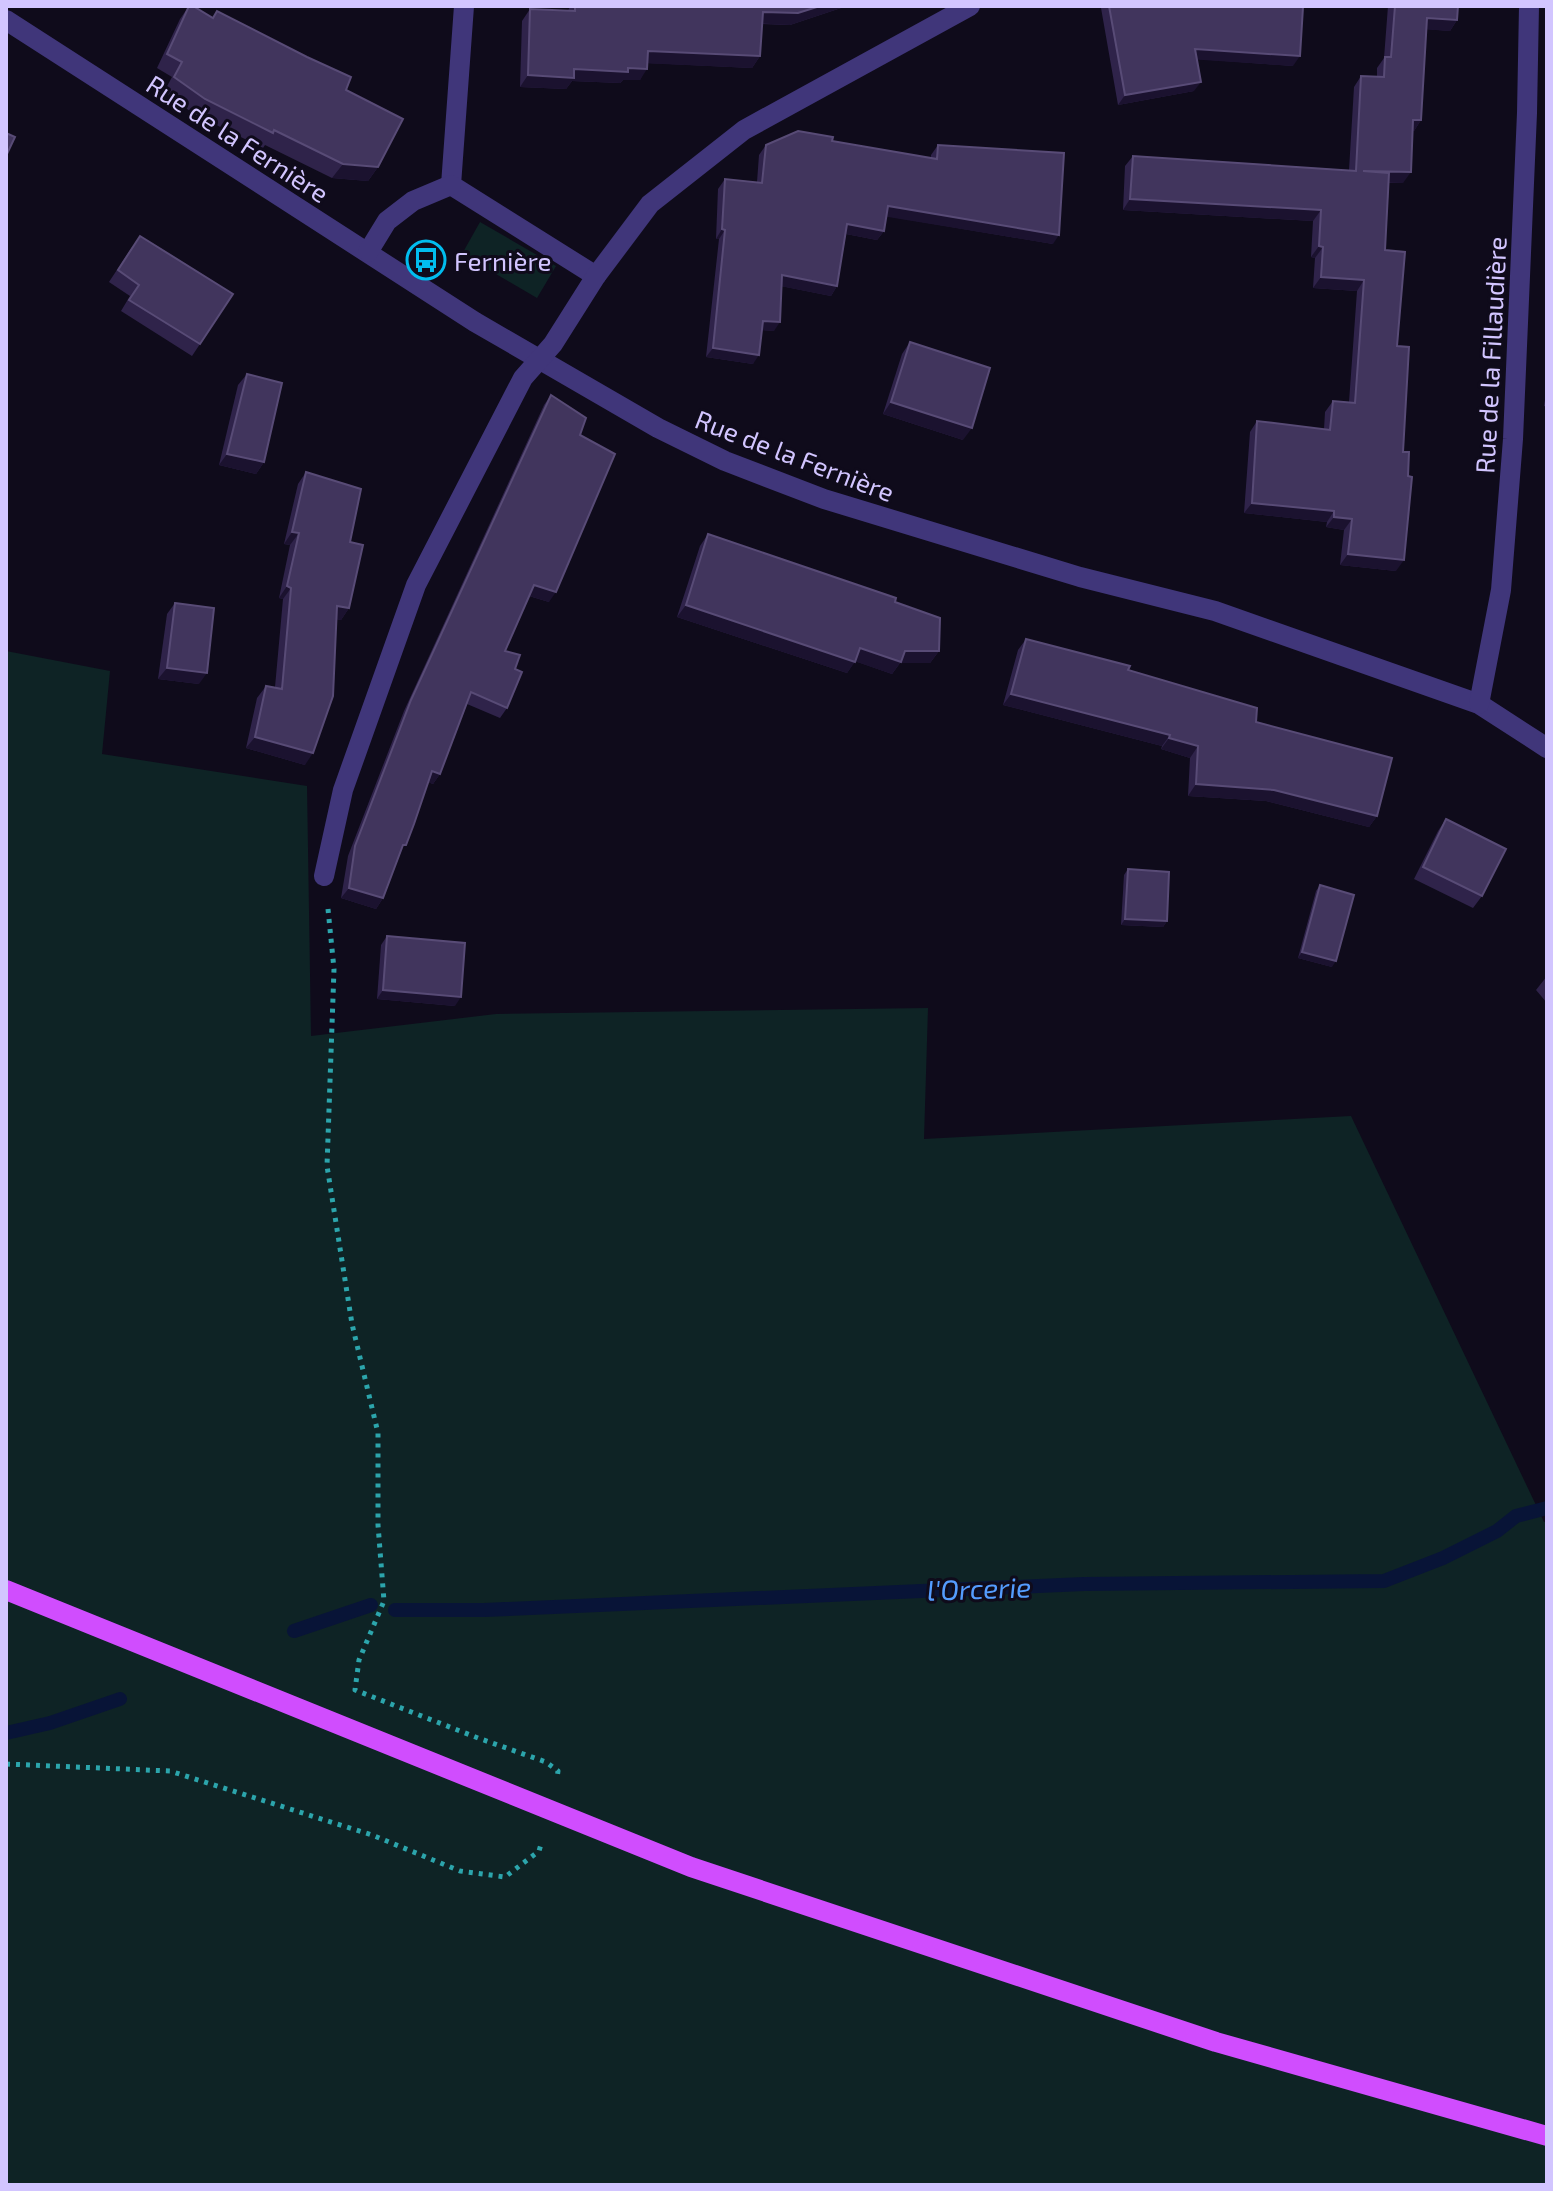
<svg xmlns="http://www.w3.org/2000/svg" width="1553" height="2191" font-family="'Exo 2',sans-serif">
<rect width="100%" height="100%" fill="#0f0b1b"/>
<g fill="#0e2325">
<path d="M 480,222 L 556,266 L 537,298 L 462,254 Z"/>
<path d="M 6,651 L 110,671 L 102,754 L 307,786 L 311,1036 L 496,1014 L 928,1008 L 924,1139 L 1351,1116 L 1544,1522 L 1547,1521 L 1547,2185 L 6,2185 Z"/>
</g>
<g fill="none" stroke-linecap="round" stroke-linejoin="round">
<g stroke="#081437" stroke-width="14">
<path d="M 395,1610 L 484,1610 L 1084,1584 L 1384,1581 L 1443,1558 L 1497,1531 L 1516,1516 L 1547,1508"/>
<path d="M 294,1631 L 371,1605"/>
<path d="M 6,1733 L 50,1723 L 120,1699"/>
</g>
<g stroke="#2ca5ac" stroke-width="5" stroke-dasharray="4 6" stroke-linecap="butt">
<path d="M 328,909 L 334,969 L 327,1166 L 352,1324 L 378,1433 L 378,1525 L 384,1601 L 359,1660 L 355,1690 L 478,1738 L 546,1762 L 558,1771 L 557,1778"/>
<path d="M 6,1764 L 170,1771 L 372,1835 L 460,1871 L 505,1877 L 539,1851 L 542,1841"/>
</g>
<g stroke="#40367a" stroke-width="20">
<path d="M 464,6 L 451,185 L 596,276"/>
<path d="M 6,20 L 475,322 L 658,428 L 725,461 L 824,499 L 1080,577 L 1215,611 L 1479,704 L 1547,748"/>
<path d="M 368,252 L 387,221 L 413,201 L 451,185"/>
<path d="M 1479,704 L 1501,590 L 1513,439 L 1527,113 L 1529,6"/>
<path d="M 324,876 L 343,790 L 416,585 L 523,378 L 553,344 L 596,276 L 650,204 L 744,130 L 970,6"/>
</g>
<path stroke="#d04dfe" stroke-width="20" d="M 6,1590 L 691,1867 L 1216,2042 L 1547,2136"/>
</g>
<g fill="#2f234a">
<path d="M 189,6 L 346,90 L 378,167 L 368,181 L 332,178 L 265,145 L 263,148 L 194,114 L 164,92 L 172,77 L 157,68 L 180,19 Z"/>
<path d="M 570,6 L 847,6 L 790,25 L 762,24 L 760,56 L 752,68 L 648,63 L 640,80 L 623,80 L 620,83 L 572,81 L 566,89 L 520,87 L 522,21 L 530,9 L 568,11 Z"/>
<path d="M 1102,6 L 1287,6 L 1293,66 L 1197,59 L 1194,91 L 1118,105 L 1101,8 Z"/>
<path d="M 1388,6 L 1458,6 L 1457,20 L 1450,31 L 1426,29 L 1421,120 L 1414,131 L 1413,131 L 1403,183 L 1389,183 L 1385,250 L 1397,346 L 1403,452 L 1396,571 L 1340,565 L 1344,530 L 1326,527 L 1327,522 L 1244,513 L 1250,432 L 1257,421 L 1324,429 L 1325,412 L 1333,401 L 1349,402 L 1357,291 L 1313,288 L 1315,258 L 1311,257 L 1313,221 L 1123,210 L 1125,166 L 1133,156 L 1349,170 L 1354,87 L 1361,76 L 1377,77 L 1377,68 L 1384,58 Z"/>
<path d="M 832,141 L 931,158 L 931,155 L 938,145 L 1053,244 L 886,216 L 884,231 L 877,240 L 846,234 L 837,286 L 831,296 L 781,286 L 774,331 L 762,330 L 753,364 L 706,357 L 719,239 L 716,239 L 718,189 L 725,179 L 757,182 L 759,155 L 766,145 Z"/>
<path d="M 132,247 L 200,344 L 192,356 L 121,311 L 130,296 L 109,282 Z"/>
<path d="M 910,342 L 963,440 L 883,414 L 902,354 Z"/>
<path d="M 247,374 L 264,462 L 256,474 L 219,465 L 238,385 Z"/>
<path d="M 1547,387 L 1547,407 L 1544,406 Z"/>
<path d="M 551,395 L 580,435 L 549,602 L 529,596 L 505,651 L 515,669 L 507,708 L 500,718 L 467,704 L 440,774 L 433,784 L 428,782 L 383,898 L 376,909 L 341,898 L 348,856 L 404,711 L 544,405 Z"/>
<path d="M 306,472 L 350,542 L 349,608 L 341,620 L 336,619 L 305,765 L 246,748 L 257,698 L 266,686 L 275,687 L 283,599 L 279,598 L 290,545 L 284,544 L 298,484 Z"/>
<path d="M 708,534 L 895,602 L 939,651 L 930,663 L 900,663 L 892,674 L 855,661 L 847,673 L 677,617 L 700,546 Z"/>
<path d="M 175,603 L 199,684 L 158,679 L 167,614 Z"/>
<path d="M 1026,639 L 1128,670 L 1256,722 L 1377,816 L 1369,827 L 1266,801 L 1188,796 L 1190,758 L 1161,749 L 1162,746 L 1003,705 L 1018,650 Z"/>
<path d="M 1446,819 L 1482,896 L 1473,908 L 1414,879 L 1438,831 Z"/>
<path d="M 1128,869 L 1167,921 L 1163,927 L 1121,925 L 1124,875 Z"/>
<path d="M 1320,885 L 1332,967 L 1298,958 L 1316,891 Z"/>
<path d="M 387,936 L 455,1006 L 377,999 L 381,945 Z"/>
<path d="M 1547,976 L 1547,1003 L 1536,990 Z"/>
</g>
<g fill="#1b122f">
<path d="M 820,6 L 847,6 L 790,25 L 755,23 L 763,12 Z"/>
<path d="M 1427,18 L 1457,20 L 1450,31 L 1420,29 Z"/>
<path d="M 1195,49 L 1300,56 L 1293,66 L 1188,59 Z"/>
<path d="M 648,51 L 760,56 L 752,68 L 640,63 Z"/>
<path d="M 628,68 L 647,69 L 640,80 L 623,80 L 620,83 L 572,81 L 566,89 L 520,87 L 528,75 L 574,69 Z"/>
<path d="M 1201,82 L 1194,91 L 1118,105 L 1125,95 Z"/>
<path d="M 1413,120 L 1421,120 L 1414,131 L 1406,131 Z"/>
<path d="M 343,164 L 378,167 L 368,181 L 332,178 Z"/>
<path d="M 1363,171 L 1411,172 L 1403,183 L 1355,182 Z"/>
<path d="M 1130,199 L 1321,210 L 1313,221 L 1123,210 Z"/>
<path d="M 888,206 L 1059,235 L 1053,244 L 882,216 Z"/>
<path d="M 847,224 L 884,231 L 877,240 L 841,233 Z"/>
<path d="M 722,229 L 725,230 L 719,239 L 716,239 Z"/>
<path d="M 1319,246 L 1323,247 L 1315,258 L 1311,257 Z"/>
<path d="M 782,275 L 837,286 L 831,296 L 775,285 Z"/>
<path d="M 1321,277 L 1364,280 L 1357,291 L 1313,288 Z"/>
<path d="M 763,321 L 780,322 L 774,331 L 756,330 Z"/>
<path d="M 713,348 L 759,355 L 753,364 L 706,357 Z"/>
<path d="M 891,402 L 972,428 L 963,440 L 883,414 Z"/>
<path d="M 227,454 L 264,462 L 256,474 L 219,465 Z"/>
<path d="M 1252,503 L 1334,511 L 1327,522 L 1244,513 Z"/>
<path d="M 1334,517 L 1352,519 L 1344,530 L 1326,527 Z"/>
<path d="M 292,532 L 299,533 L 290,545 L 284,544 Z"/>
<path d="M 1348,554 L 1404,560 L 1396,571 L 1340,565 Z"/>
<path d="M 534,585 L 556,592 L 549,602 L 526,595 Z"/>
<path d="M 287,586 L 291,588 L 283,599 L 279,598 Z"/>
<path d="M 686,605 L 855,662 L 847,673 L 677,617 Z"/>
<path d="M 337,606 L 349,608 L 341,620 L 329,618 Z"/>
<path d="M 860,648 L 905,651 L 939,651 L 930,663 L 900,663 L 892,674 L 851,660 Z"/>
<path d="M 167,668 L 207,673 L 199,684 L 158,679 Z"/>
<path d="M 1011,694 L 1170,735 L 1162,746 L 1003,705 Z"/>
<path d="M 255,737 L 313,753 L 305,765 L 246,748 Z"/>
<path d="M 1169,738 L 1198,746 L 1190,758 L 1161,749 Z"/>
<path d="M 432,771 L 440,774 L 433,784 L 425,781 Z"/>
<path d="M 1196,784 L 1274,790 L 1377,816 L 1369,827 L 1266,801 L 1188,796 Z"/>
<path d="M 349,888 L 383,898 L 376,909 L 341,898 Z"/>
<path d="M 1125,919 L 1167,921 L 1163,927 L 1121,925 Z"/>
<path d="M 1302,952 L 1336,961 L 1332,967 L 1298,958 Z"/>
<path d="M 383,990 L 461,997 L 455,1006 L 377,999 Z"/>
</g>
<g fill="#41355d" stroke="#584b76" stroke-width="2">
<path d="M 189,6 L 193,6 L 213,18 L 217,11 L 307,57 L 351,77 L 346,90 L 403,119 L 378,167 L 343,164 L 274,130 L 273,133 L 205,99 L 174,77 L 182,62 L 167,54 Z"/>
<path d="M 575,6 L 820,6 L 798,13 L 763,12 L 760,56 L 648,51 L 647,69 L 628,68 L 628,72 L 574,69 L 574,78 L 528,75 L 530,9 L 575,11 Z"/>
<path d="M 1109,6 L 1303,7 L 1300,56 L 1195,49 L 1201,82 L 1125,95 Z"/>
<path d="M 1395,6 L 1458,6 L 1457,20 L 1427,18 L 1421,120 L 1413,120 L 1411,172 L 1363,171 L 1389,173 L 1385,250 L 1405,252 L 1397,346 L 1409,347 L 1403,452 L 1409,452 L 1408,476 L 1412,477 L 1404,560 L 1348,554 L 1352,519 L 1334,517 L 1334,511 L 1252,503 L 1257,421 L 1330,430 L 1333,401 L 1355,403 L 1364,280 L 1321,277 L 1323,247 L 1319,246 L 1321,210 L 1130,199 L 1133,156 L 1356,171 L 1361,76 L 1384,77 L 1385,57 L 1391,57 Z"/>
<path d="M 798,131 L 833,137 L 832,141 L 937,159 L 938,145 L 1064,153 L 1059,235 L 888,206 L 884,231 L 847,224 L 837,286 L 782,275 L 780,322 L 763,321 L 759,355 L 713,348 L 725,230 L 722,229 L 725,179 L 762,183 L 766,145 Z"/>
<path d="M 6,133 L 15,137 L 6,156 Z"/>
<path d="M 140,236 L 233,294 L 200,344 L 129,300 L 139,285 L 118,270 Z"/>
<path d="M 910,342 L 990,368 L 972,428 L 891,402 Z"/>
<path d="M 247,374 L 282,383 L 264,462 L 227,454 Z"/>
<path d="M 551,395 L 586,418 L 580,435 L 615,454 L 556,592 L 534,585 L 505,651 L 520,655 L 515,669 L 522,672 L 507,708 L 471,692 L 440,774 L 432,771 L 414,824 L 406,845 L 403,845 L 383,898 L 349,888 L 355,846 L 411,700 Z"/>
<path d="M 306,472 L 361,489 L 350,542 L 363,545 L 349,608 L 337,606 L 333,696 L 313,753 L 255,737 L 266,686 L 282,689 L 291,588 L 287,586 L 299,533 L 292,532 Z"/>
<path d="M 708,534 L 896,598 L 895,602 L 940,618 L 939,651 L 905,651 L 901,662 L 860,648 L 855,662 L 686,605 Z"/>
<path d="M 175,603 L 214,608 L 207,673 L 167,668 Z"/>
<path d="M 1026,639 L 1130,666 L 1128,670 L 1257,708 L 1256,722 L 1392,758 L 1377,816 L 1274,790 L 1196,784 L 1198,746 L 1169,738 L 1170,735 L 1011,694 Z"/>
<path d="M 1446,819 L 1506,849 L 1482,896 L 1423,867 Z"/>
<path d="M 1128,869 L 1169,872 L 1167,921 L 1125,919 Z"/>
<path d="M 1320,885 L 1354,895 L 1336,961 L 1302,952 Z"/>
<path d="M 387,936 L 465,943 L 461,997 L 383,990 Z"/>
</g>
<defs>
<symbol id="bus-ring" viewBox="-11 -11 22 22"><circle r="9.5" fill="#0f0b1b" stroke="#01bdef" stroke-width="1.5"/><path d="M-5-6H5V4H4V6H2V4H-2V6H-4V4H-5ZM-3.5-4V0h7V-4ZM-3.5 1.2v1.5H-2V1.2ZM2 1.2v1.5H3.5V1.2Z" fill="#01bdef"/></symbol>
</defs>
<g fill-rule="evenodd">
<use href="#bus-ring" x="404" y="238" width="44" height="44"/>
</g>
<g text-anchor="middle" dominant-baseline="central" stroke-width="6" stroke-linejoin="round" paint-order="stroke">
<g font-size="26" fill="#d2c5ff" stroke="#0f0b1b">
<text transform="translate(238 138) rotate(33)">Rue de la Fernière</text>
<text transform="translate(1490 355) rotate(-87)">Rue de la Fillaudière</text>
<text transform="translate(795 455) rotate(21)">Rue de la Fernière</text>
</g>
<g font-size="26" fill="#d2c5ff" stroke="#0f0b1b" text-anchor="start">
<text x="454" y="260">Fernière</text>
</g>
<g font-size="28" font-style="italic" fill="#549cfe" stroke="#0f0b1b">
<text transform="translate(979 1588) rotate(-2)">l'Orcerie</text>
</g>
</g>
<rect width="1553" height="2191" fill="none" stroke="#d2c5ff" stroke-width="16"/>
</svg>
